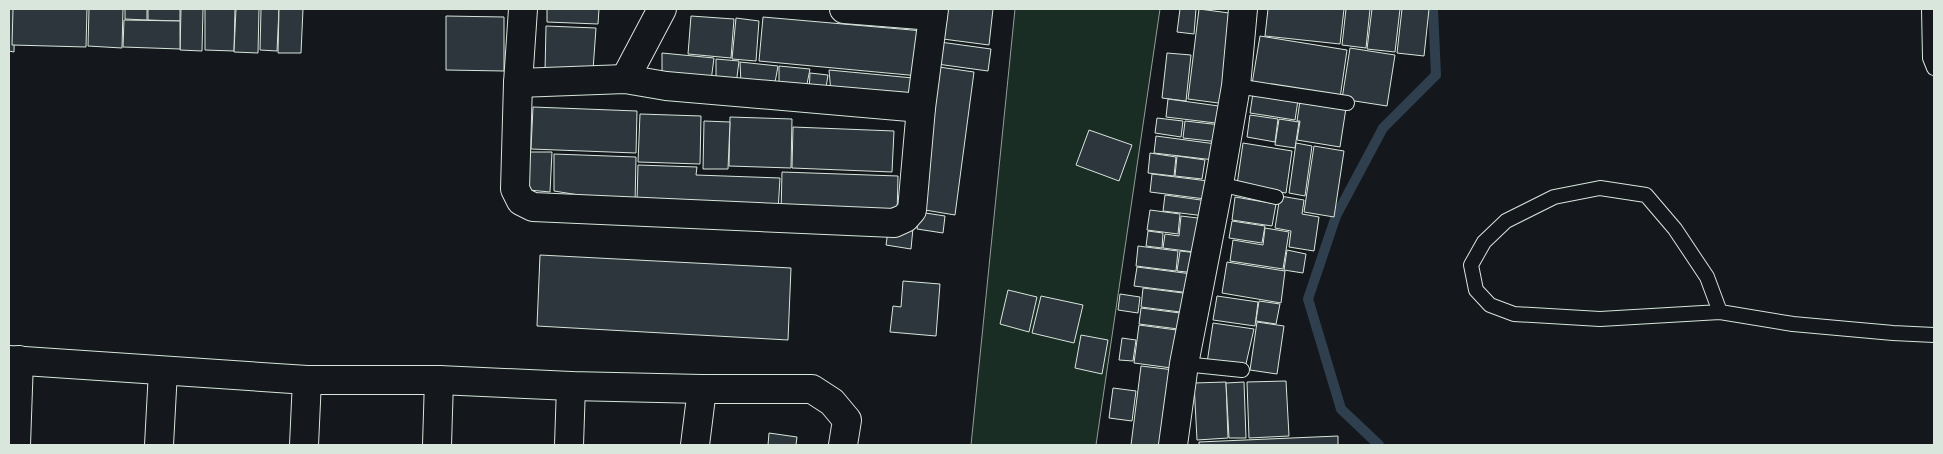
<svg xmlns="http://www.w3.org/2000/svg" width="1943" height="454" font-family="Helvetica,sans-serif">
<rect width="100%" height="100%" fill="#14181c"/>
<path fill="#1a2d24" stroke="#939e99" d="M 1015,9 L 1160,9 L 1096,445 L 971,445 Z"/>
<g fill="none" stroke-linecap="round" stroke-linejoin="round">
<path stroke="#2f3f4d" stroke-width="10" d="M 1379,445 L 1341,409 L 1308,299 L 1336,216 L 1383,128 L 1436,75 L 1433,9"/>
</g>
<g fill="#2c363c" stroke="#d8e6dc">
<path d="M 9,9 L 15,9 L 14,52 L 9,51 Z"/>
<path d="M 13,9 L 87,9 L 86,47 L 12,45 Z"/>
<path d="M 89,9 L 123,9 L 122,48 L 88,46 Z"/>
<path d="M 125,9 L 147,9 L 147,20 L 125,19 Z"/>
<path d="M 148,9 L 180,9 L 180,21 L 148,20 Z"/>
<path d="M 181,9 L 203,9 L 202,51 L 180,50 Z"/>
<path d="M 205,9 L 235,9 L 234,51 L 205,50 Z"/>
<path d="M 236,9 L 259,9 L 258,53 L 234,52 Z"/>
<path d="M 261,9 L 279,9 L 277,51 L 260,50 Z"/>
<path d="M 279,9 L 303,9 L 301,53 L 278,53 Z"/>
<path d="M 547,9 L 599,9 L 598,24 L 547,22 Z"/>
<path d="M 947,9 L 993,9 L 989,45 L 943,39 Z"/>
<path d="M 1180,9 L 1196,9 L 1194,34 L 1177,32 Z"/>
<path d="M 1199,9 L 1237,14 L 1226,104 L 1188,99 Z"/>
<path d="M 1268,9 L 1344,9 L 1340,44 L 1265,36 Z"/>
<path d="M 1346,9 L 1370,9 L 1366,48 L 1342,45 Z"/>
<path d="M 1372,9 L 1400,9 L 1395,52 L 1367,49 Z"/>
<path d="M 1402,9 L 1429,9 L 1424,56 L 1397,53 Z"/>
<path d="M 446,16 L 504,17 L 504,71 L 446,70 Z"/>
<path d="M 691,16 L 734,19 L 731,58 L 688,54 Z"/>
<path d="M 763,17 L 923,31 L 919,76 L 759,61 Z"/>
<path d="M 736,18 L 759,21 L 756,61 L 732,59 Z"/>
<path d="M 124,20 L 180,21 L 180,49 L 123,47 Z"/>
<path d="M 546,26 L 596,28 L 593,70 L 545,72 Z"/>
<path d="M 1260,36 L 1347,50 L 1340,98 L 1252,84 Z"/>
<path d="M 940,42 L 991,49 L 988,71 L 937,64 Z"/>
<path d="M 1350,48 L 1395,55 L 1387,106 L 1342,99 Z"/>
<path d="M 662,53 L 714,58 L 711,81 L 662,80 Z"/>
<path d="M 1167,53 L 1191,55 L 1186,101 L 1162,98 Z"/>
<path d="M 716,59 L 739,61 L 736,85 L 716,84 Z"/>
<path d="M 740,62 L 778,66 L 774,88 L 741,84 Z"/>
<path d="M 779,66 L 810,69 L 806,89 L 779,87 Z"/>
<path d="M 939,67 L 974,72 L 955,215 L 919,209 Z"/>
<path d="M 829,70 L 913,78 L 911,98 L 831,93 Z"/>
<path d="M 810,73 L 828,75 L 825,94 L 809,93 Z"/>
<path d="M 1253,93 L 1298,100 L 1295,120 L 1250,113 Z"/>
<path d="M 1168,99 L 1226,107 L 1224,124 L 1166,117 Z"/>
<path d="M 1300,101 L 1346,108 L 1340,147 L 1297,140 L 1300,121 L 1297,121 Z"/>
<path d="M 533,107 L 637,111 L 636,153 L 531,149 Z"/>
<path d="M 640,114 L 701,116 L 700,164 L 638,162 Z"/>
<path d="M 1250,115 L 1278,119 L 1275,142 L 1247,137 Z"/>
<path d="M 730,117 L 792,119 L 791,168 L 729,166 Z"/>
<path d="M 1157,118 L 1183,121 L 1181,137 L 1155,133 Z"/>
<path d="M 1279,119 L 1299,122 L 1295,148 L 1275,145 Z"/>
<path d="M 704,121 L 730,122 L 728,169 L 703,169 Z"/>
<path d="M 1185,121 L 1221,125 L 1219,142 L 1183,138 Z"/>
<path d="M 793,127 L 894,131 L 892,172 L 792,168 Z"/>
<path d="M 1089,130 L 1132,145 L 1119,181 L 1076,165 Z"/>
<path d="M 1156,136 L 1216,144 L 1214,160 L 1154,153 Z"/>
<path d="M 1243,143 L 1292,151 L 1286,193 L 1237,185 Z"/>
<path d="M 1296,143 L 1312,146 L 1305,196 L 1289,193 Z"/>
<path d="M 1314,146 L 1344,151 L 1334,217 L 1304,212 Z"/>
<path d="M 529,152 L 552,152 L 550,192 L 529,190 Z"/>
<path d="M 1150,153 L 1176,157 L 1174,176 L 1148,173 Z"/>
<path d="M 554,154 L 636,157 L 635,204 L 554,191 Z"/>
<path d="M 1177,156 L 1205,160 L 1202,179 L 1175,176 Z"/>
<path d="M 638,165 L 697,167 L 696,175 L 780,178 L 778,211 L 637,201 Z"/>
<path d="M 782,172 L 898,176 L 897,217 L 781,213 Z"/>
<path d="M 1152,174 L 1208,181 L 1205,199 L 1150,192 Z"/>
<path d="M 1165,195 L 1208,201 L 1205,216 L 1163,211 Z"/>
<path d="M 1280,196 L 1304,200 L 1302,214 L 1319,217 L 1314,251 L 1289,247 L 1291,231 L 1275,228 Z"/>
<path d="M 1235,197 L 1276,204 L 1272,226 L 1232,220 Z"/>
<path d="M 1150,210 L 1180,214 L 1178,234 L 1147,230 Z"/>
<path d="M 919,212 L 945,216 L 943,233 L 917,229 Z"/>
<path d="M 1181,216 L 1206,219 L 1202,253 L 1163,248 L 1165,234 L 1179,236 Z"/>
<path d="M 1232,221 L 1265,226 L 1262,243 L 1229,238 Z"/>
<path d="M 889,224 L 913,228 L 911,249 L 886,245 Z"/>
<path d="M 1265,228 L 1289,232 L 1283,269 L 1230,261 L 1233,240 L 1263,245 Z"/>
<path d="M 1148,231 L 1163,233 L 1162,248 L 1146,246 Z"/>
<path d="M 1138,246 L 1178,251 L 1176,271 L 1136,266 Z"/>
<path d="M 1287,250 L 1306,254 L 1303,273 L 1284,270 Z"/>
<path d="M 1180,251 L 1198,253 L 1196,273 L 1177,271 Z"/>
<path d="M 540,255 L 791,268 L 788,340 L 537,326 Z"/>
<path d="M 1227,262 L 1285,271 L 1281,303 L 1222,293 Z"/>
<path d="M 1137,267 L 1192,274 L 1190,293 L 1134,286 Z"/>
<path d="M 903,281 L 940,284 L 936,336 L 890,332 L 893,306 L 901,307 Z"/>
<path d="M 1143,288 L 1191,294 L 1188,313 L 1141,307 Z"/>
<path d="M 1008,290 L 1037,297 L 1029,332 L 1000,324 Z"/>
<path d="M 1120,294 L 1140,297 L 1138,313 L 1118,310 Z"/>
<path d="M 1041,296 L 1083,305 L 1074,343 L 1032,333 Z"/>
<path d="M 1217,296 L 1258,302 L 1255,326 L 1213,320 Z"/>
<path d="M 1259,301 L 1280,304 L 1276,324 L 1256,321 Z"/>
<path d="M 1141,308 L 1188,314 L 1186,330 L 1139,324 Z"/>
<path d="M 1257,322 L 1284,326 L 1277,374 L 1250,370 Z"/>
<path d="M 1213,323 L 1254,329 L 1245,368 L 1207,363 Z"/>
<path d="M 1139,325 L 1184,331 L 1179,369 L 1134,363 Z"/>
<path d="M 1081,335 L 1108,340 L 1102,374 L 1075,368 Z"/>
<path d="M 1122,338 L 1136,340 L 1133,361 L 1119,360 Z"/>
<path d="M 1141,366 L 1174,370 L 1165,445 L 1131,445 Z"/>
<path d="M 1286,381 L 1289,436 L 1249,438 L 1247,382 Z"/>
<path d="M 1226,382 L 1228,438 L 1197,440 L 1194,383 Z"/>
<path d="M 1244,382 L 1246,438 L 1229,438 L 1226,383 Z"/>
<path d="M 1113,388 L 1136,391 L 1132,421 L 1109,418 Z"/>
<path d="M 769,433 L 797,437 L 796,445 L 768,445 Z"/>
<path d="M 1338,436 L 1338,445 L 1199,445 L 1199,442 Z"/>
</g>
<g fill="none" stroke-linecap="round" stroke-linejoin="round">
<defs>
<g id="service">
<path d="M 1929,9 L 1930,58 L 1934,68"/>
<path d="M 1236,86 L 1347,103"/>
<path d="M 1219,184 L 1276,197"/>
<path d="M 1720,312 L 1707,277 L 1675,229 L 1646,195 L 1600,188 L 1554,197 L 1506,221 L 1484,242 L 1471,265 L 1476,290 L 1490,305 L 1514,314 L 1600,319 L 1720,312 L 1793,324 L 1893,333 L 1934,335"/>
<path d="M 1184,364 L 1242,370"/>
</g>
<g id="minor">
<path d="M 523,9 L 518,83 L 515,189 L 521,201 L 533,207 L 894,223 L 905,218 L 912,210 L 921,108 L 934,9"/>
<path d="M 844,9 L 933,16"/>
<path d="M 625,79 L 662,9"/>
<path d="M 518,83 L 625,79 L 666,86 L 921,108"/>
<path d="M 9,360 L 307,380 L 439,380 L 571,386 L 702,389 L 812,389 L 832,402 L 847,420 L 843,445"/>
<path d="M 16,445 L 19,360"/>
<path d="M 159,445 L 163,371"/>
<path d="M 304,445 L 307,380"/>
<path d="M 437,445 L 439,380"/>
<path d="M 569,445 L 571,386"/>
<path d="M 695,445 L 702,389"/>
<path d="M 1173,445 L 1184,364 L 1219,184 L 1236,86 L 1243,9"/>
</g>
</defs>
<use href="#service" stroke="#d8e6dc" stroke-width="16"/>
<use href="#minor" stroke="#d8e6dc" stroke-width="30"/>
<use href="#service" stroke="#14181c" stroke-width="14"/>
<use href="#minor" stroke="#14181c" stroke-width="28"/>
</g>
<rect width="1943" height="454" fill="none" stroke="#d8e6dc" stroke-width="20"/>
</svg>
